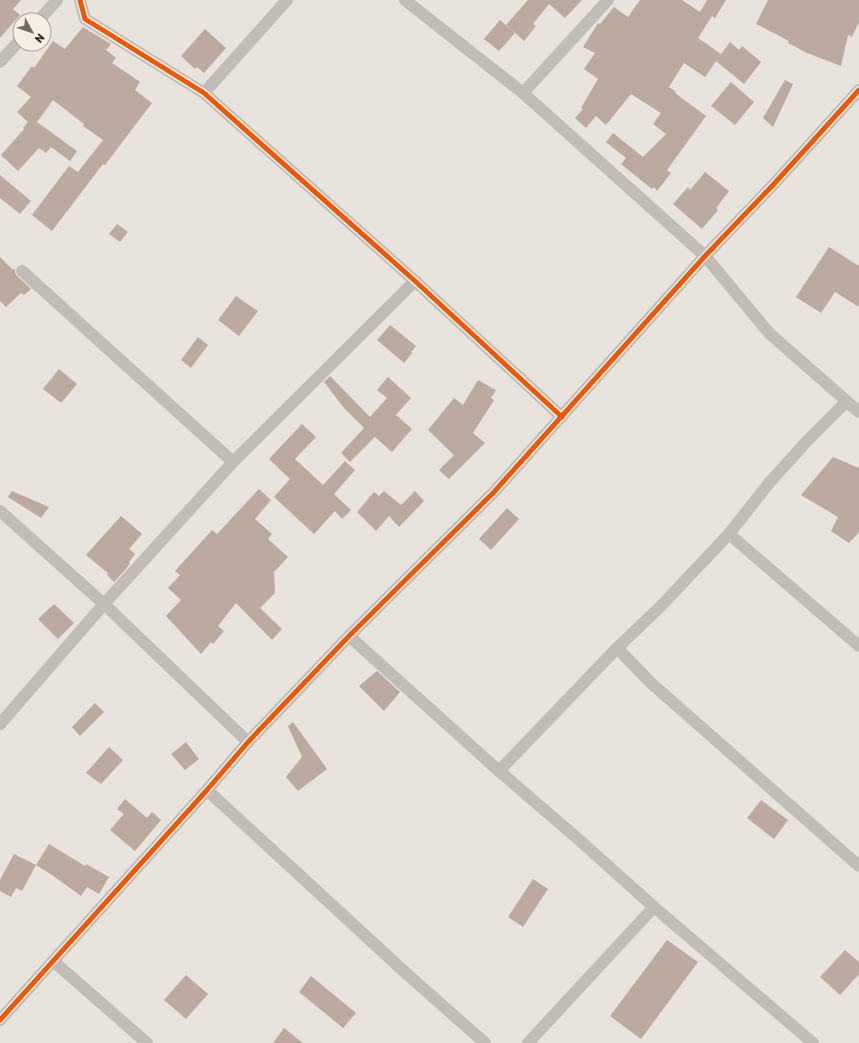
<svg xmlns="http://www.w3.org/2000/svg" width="859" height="1043" font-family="Rubik,sans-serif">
<rect width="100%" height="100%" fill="#e9e3dd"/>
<g fill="#bca99f">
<path d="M 0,0 L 21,0 L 13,9 L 20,15 L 0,38 Z"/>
<path d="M 528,0 L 582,0 L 565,18 L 549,4 L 533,24 L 536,26 L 524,41 L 506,25 Z"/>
<path d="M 640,0 L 682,0 L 700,12 L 707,0 L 726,0 L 715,18 L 712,16 L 698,38 L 721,54 L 705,77 L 684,63 L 669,87 L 676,92 L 675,93 L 706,116 L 667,170 L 671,173 L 657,191 L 654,187 L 652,189 L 621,164 L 626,158 L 606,142 L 613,133 L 643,157 L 666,134 L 653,124 L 661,113 L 631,94 L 606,125 L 596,116 L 586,128 L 575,118 L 583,109 L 581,108 L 598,79 L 584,69 L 595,53 L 583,47 L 598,23 L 600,24 L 614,7 L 628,17 Z"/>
<path d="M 768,0 L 859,0 L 859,22 L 852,37 L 848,35 L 841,66 L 807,53 L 788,43 L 789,41 L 756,24 Z"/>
<path d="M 500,20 L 515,33 L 499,51 L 484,39 Z"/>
<path d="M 83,27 L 111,44 L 106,50 L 116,58 L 112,63 L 140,82 L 135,90 L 152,103 L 105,165 L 103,164 L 52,231 L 32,215 L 69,166 L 78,172 L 103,140 L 83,126 L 84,124 L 53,100 L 37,122 L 77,151 L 70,161 L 51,147 L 46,153 L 39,148 L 18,171 L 1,155 L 24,129 L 23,128 L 28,122 L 17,112 L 31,97 L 17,86 L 32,66 L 34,68 L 53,41 L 65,49 Z"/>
<path d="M 205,29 L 226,48 L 204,73 L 197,67 L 195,69 L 181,56 Z"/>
<path d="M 730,42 L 739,50 L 742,46 L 761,62 L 744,84 L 716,61 Z"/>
<path d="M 785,80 L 793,84 L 773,127 L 763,118 Z"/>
<path d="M 731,82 L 754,102 L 735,125 L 711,106 Z"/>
<path d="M 705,172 L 729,191 L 716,208 L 718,210 L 702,229 L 673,204 L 688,187 L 690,190 Z"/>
<path d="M 0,175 L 31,201 L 20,214 L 0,198 Z"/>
<path d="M 117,224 L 128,232 L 120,242 L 109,234 Z"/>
<path d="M 829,247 L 859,266 L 859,307 L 835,292 L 821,313 L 796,297 Z"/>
<path d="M 0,257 L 13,270 L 15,268 L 15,273 L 17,276 L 31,289 L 24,295 L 21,293 L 6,307 L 0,301 Z"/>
<path d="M 236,296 L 258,311 L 239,336 L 218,320 Z"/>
<path d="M 390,325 L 416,346 L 411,352 L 412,353 L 404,363 L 377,340 Z"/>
<path d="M 198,337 L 208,345 L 191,368 L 181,360 Z"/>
<path d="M 59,369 L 77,384 L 61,403 L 43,389 Z"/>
<path d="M 330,376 L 370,417 L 387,398 L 377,390 L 388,377 L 411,398 L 396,415 L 412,429 L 392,452 L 375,437 L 350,462 L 341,453 L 364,428 L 344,408 L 324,382 Z"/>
<path d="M 478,380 L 496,390 L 491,398 L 494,400 L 473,433 L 485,443 L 449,479 L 439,470 L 454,455 L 428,430 L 454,398 L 463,405 Z"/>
<path d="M 302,424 L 316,437 L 295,459 L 323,485 L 345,461 L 355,470 L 334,494 L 351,510 L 342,519 L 335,511 L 314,534 L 274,497 L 290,479 L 269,459 Z"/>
<path d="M 833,457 L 859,468 L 859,532 L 849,543 L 831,531 L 838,517 L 801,495 Z"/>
<path d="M 259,489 L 271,500 L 255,519 L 272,534 L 268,539 L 288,557 L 274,572 L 275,593 L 260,608 L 282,629 L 272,640 L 236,603 L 218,626 L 224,631 L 213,644 L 211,642 L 201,654 L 166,616 L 181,600 L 168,588 L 180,575 L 175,571 L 212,530 L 217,534 Z"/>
<path d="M 12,491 L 49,507 L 41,518 L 8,497 Z"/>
<path d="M 384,491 L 401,505 L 415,491 L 424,501 L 399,527 L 389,516 L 376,531 L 357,512 L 374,492 L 379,496 Z"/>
<path d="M 507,508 L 519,519 L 491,550 L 479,539 Z"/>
<path d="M 121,516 L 142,534 L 129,549 L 135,554 L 129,562 L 130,563 L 126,569 L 114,582 L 107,575 L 108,573 L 86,555 Z"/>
<path d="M 54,604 L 74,623 L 58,639 L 38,619 Z"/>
<path d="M 377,671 L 400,692 L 384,711 L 359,686 Z"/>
<path d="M 95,703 L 104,712 L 80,736 L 72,727 Z"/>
<path d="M 293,722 L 327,769 L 298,791 L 286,777 L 302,757 L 288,726 Z"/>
<path d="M 186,742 L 199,759 L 185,770 L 171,754 Z"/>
<path d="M 109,747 L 123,760 L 101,784 L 86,773 Z"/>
<path d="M 125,799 L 147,818 L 152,812 L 161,820 L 135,851 L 110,830 L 124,814 L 117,809 Z"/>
<path d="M 761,800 L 788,820 L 774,839 L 747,818 Z"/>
<path d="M 49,844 L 85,866 L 86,864 L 109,877 L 99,894 L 87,887 L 81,896 L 52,875 L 36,865 Z"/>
<path d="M 14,854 L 36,865 L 22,891 L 16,888 L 11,897 L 0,891 L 0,880 Z"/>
<path d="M 533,879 L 548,889 L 523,927 L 508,917 Z"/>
<path d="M 667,940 L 698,962 L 641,1039 L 610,1016 Z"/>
<path d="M 845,950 L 859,962 L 859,974 L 840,995 L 820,977 Z"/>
<path d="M 186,975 L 208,994 L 186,1019 L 164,1000 Z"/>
<path d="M 311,976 L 356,1013 L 343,1028 L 299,992 Z"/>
<path d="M 284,1028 L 303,1043 L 273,1043 Z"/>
</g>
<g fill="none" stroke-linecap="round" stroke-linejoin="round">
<g stroke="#c2bcb6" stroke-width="12">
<path d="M 80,0 L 85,19 L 204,93 L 415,281 L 562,417"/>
<path d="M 405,0 L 523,93 L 705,256 L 769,333 L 859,412"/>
<path d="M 39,20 L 57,0"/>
<path d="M 0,62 L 20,40"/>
<path d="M 204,93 L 287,0"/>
<path d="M 523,93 L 608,0"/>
<path d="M 22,271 L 233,462"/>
<path d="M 0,511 L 104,604 L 248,742"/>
<path d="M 729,534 L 859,646"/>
<path d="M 349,636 L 499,771 L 577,838 L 654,907 L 813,1043"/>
<path d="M 617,648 L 651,683 L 859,866"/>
<path d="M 0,724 L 104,604 L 233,462 L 415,281"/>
<path d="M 499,771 L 617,648 L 660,607 L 693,572 L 729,534 L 769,483 L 807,441 L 847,401"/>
<path d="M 207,790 L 408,975 L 485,1043"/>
<path d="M 53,961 L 147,1043"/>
<path d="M 0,1020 L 207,790 L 248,742 L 349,636 L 494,492 L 705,256 L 773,185 L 859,90"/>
<path d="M 528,1043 L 654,907"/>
</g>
<defs>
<g id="cycleway">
<path d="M 80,0 L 85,19 L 204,93 L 415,281 L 562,417"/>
<path d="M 0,1020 L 207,790 L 248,742 L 349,636 L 494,492 L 705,256 L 773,185 L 859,90"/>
</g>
</defs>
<use href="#cycleway" stroke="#f7eee3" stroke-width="8"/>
<use href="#cycleway" stroke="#e8590c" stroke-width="5"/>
</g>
<g transform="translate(32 32) rotate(130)"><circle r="19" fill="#f7eee3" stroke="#a8a097"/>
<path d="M0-3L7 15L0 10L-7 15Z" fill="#726b65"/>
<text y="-6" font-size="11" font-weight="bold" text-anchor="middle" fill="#322a25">N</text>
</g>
</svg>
